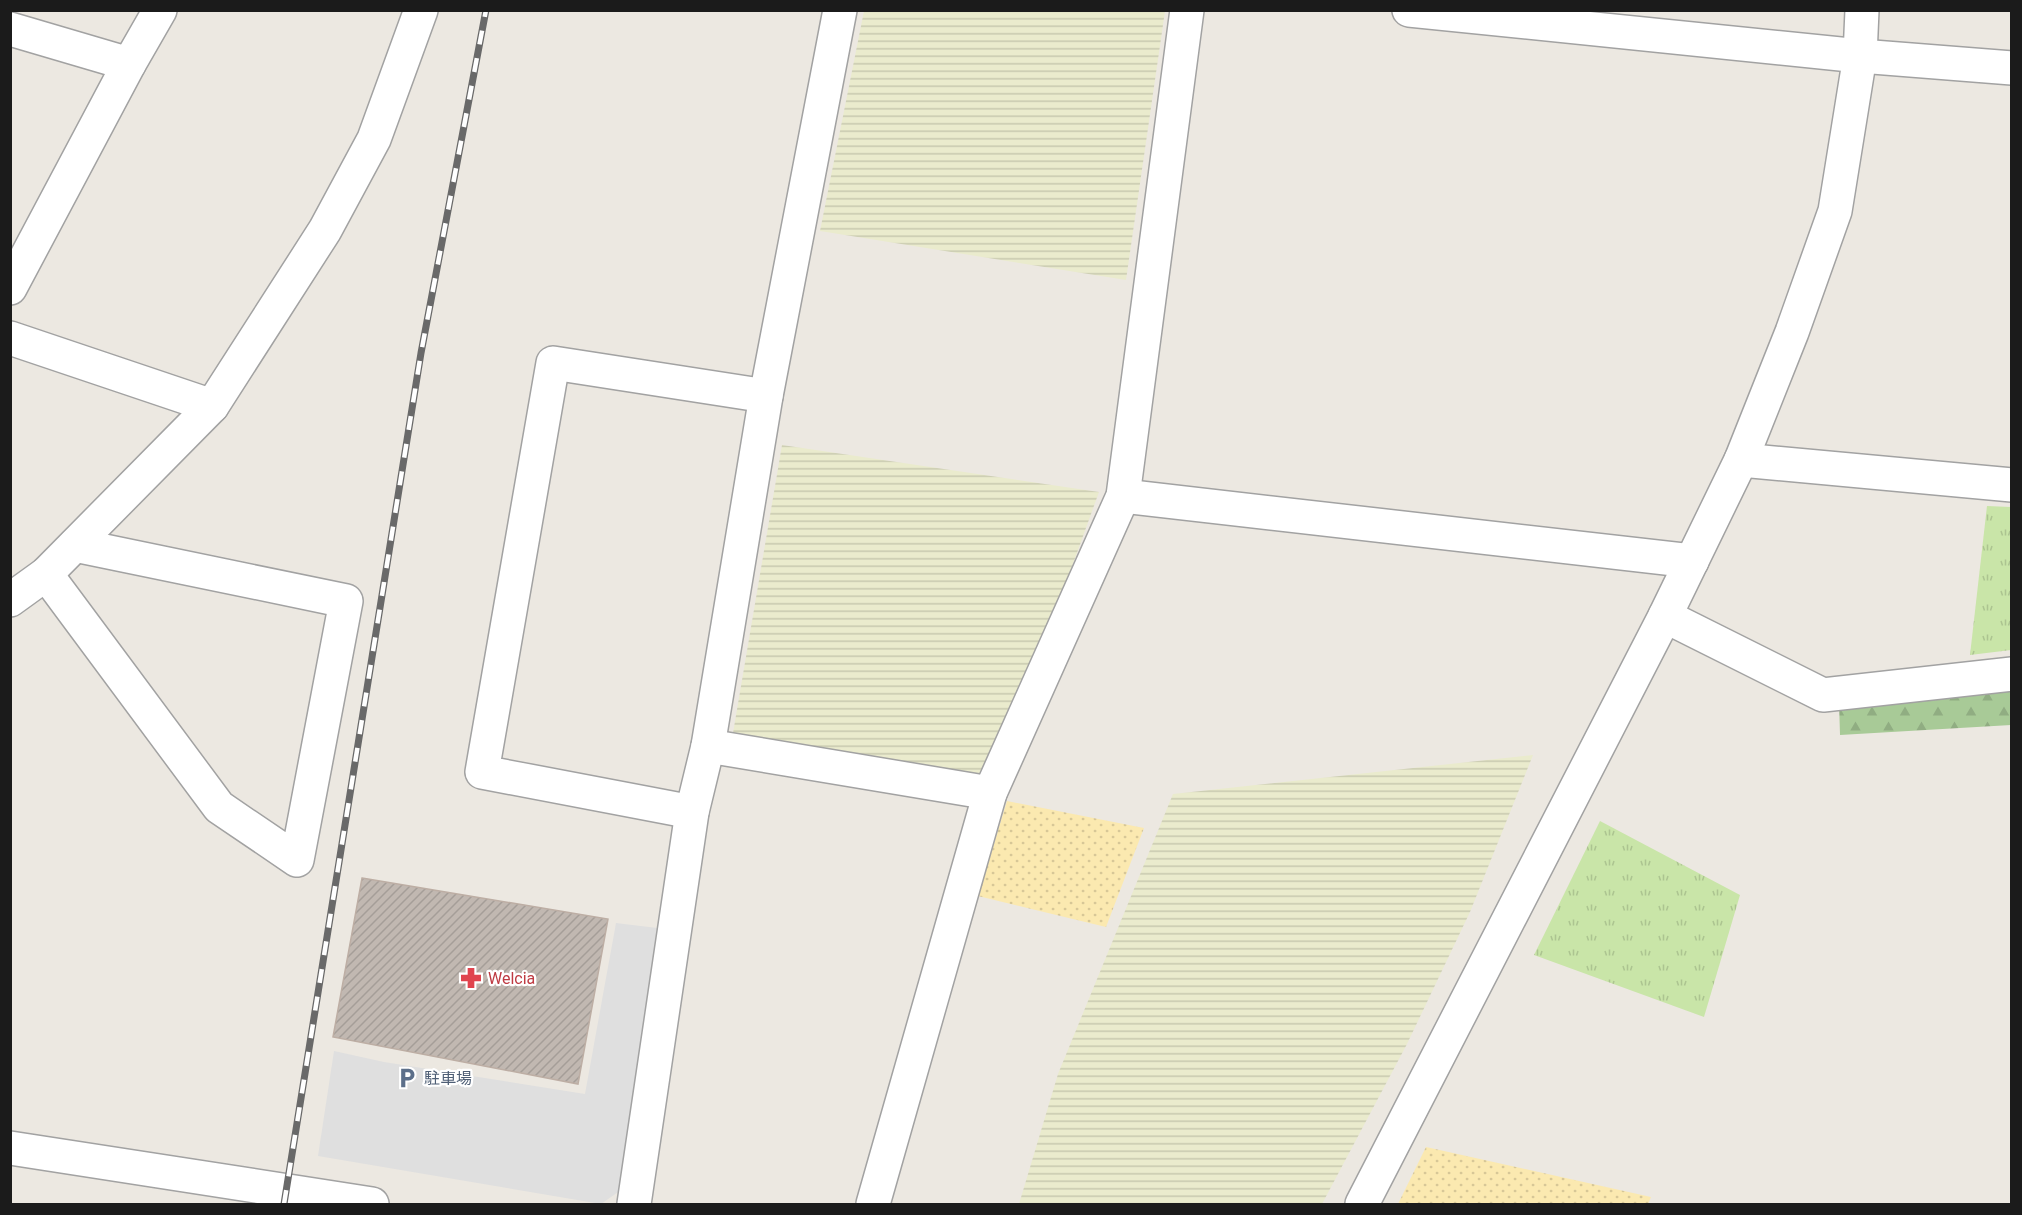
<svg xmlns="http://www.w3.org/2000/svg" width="2022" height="1215" font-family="Roboto,'Noto Sans JP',sans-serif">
<defs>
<pattern id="farmland-rules" width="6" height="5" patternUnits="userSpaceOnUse" patternTransform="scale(1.5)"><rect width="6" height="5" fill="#eaebcd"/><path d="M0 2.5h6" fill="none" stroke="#c8c9af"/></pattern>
<pattern id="grass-tufts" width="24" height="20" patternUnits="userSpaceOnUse" patternTransform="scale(1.5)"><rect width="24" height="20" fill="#c9e5a8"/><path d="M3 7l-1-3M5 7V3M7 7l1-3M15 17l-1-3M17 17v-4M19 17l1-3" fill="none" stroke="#acc490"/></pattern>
<pattern id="forest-firs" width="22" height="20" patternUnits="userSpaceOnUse" patternTransform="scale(1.5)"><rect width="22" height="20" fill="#a8ca97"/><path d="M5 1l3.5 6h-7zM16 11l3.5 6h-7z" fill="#90ad82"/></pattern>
<pattern id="sand-dots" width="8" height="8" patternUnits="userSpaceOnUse" patternTransform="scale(1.5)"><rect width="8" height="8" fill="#fbe9b0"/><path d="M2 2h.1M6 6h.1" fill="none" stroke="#d7c797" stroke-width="1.8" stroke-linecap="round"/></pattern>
<pattern id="building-hatch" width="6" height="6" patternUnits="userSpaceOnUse" patternTransform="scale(1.5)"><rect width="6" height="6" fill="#c1b8b1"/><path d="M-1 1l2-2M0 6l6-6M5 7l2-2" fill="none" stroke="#a59e98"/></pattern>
</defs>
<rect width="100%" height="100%" fill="#ece8e1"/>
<g fill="url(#farmland-rules)">
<path d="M 1156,11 L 1165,11 L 1126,280 L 820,231 L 864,11 Z"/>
<path d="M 782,445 L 1099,492 L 990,793 L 733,733 Z"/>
<path d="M 1533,755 L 1470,912 L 1407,1044 L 1322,1204 L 1019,1204 L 1058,1074 L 1173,794 Z"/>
</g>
<g fill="url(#grass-tufts)">
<path d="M 1987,506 L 2011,507 L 2011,650 L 1970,655 Z"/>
<path d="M 1600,821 L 1740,895 L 1704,1017 L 1534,955 Z"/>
</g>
<path fill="url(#forest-firs)" d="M 2011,687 L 2011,725 L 1840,735 L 1839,703 Z"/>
<g fill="url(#sand-dots)">
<path d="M 1007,801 L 1144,828 L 1106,927 L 978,896 Z"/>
<path d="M 1426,1147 L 1651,1197 L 1648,1204 L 1398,1204 Z"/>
</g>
<path fill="#dfdfdf" d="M 616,923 L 657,928 L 621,1190 L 601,1204 L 318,1156 L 334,1051 L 384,1062 L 585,1094 Z"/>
<path fill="url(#building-hatch)" stroke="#bdaea4" stroke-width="1.5" d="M 362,878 L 608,919 L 578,1084 L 333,1037 Z"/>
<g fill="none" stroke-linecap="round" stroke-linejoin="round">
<defs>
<g id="minor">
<path d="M 10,29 L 129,64"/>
<path d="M 1860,56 L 2012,68"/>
<path d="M 10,288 L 129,64 L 160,10"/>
<path d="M 10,338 L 212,406"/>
<path d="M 1123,496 L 1692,561"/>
<path d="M 46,574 L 219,807 L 297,860 L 346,601 L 75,545"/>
<path d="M 1665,616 L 1823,695 L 2012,674"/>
<path d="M 708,746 L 990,793"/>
<path d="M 692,812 L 482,772 L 553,363 L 766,396"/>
<path d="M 873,1204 L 990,793 L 1123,496 L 1187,10"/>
</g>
<g id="tertiary">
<path d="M 1409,10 L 1860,56"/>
<path d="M 1741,460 L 2012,485"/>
<path d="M 10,600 L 46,574 L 212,406 L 325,230 L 374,139 L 421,10"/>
<path d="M 10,1148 L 372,1204"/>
<path d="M 634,1204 L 692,812 L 708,746 L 766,396 L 840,10"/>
<path d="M 1362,1204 L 1665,616 L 1741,460 L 1792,332 L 1835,211 L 1860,56 L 1862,10"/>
</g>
</defs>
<use href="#minor" stroke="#a2a2a2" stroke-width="36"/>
<use href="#tertiary" stroke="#a2a2a2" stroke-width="36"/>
<use href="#minor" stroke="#fff" stroke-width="33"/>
<use href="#tertiary" stroke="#fff" stroke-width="33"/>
<defs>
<path id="rail" d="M 284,1204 L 421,353 L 486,10"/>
</defs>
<use href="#rail" stroke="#696969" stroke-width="7"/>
<use href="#rail" stroke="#fff" stroke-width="4.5" stroke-dasharray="14" stroke-linecap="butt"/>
</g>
<defs>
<symbol id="pharmacy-bare" viewBox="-9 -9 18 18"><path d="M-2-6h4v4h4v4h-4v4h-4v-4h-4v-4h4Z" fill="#e0444e" stroke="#fff" stroke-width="2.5" paint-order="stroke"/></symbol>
<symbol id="parking-bare" viewBox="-9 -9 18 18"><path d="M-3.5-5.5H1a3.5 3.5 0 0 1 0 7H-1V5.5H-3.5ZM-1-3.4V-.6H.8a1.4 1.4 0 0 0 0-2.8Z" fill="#5c6f8a" stroke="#fff" stroke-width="2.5" paint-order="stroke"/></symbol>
</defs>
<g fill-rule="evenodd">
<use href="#pharmacy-bare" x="456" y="963" width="30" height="30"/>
<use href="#parking-bare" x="392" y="1063" width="30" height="30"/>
</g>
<g text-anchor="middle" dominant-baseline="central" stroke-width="4.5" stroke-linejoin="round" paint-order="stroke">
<g font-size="16" fill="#be3a42" stroke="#fff" text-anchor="start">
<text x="488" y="978">Welcia</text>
</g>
<g font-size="16" fill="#4e5e75" stroke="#fff" text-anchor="start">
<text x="424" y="1078">駐車場</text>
</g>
</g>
<rect width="2022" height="1215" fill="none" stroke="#1b1b1b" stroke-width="24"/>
</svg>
